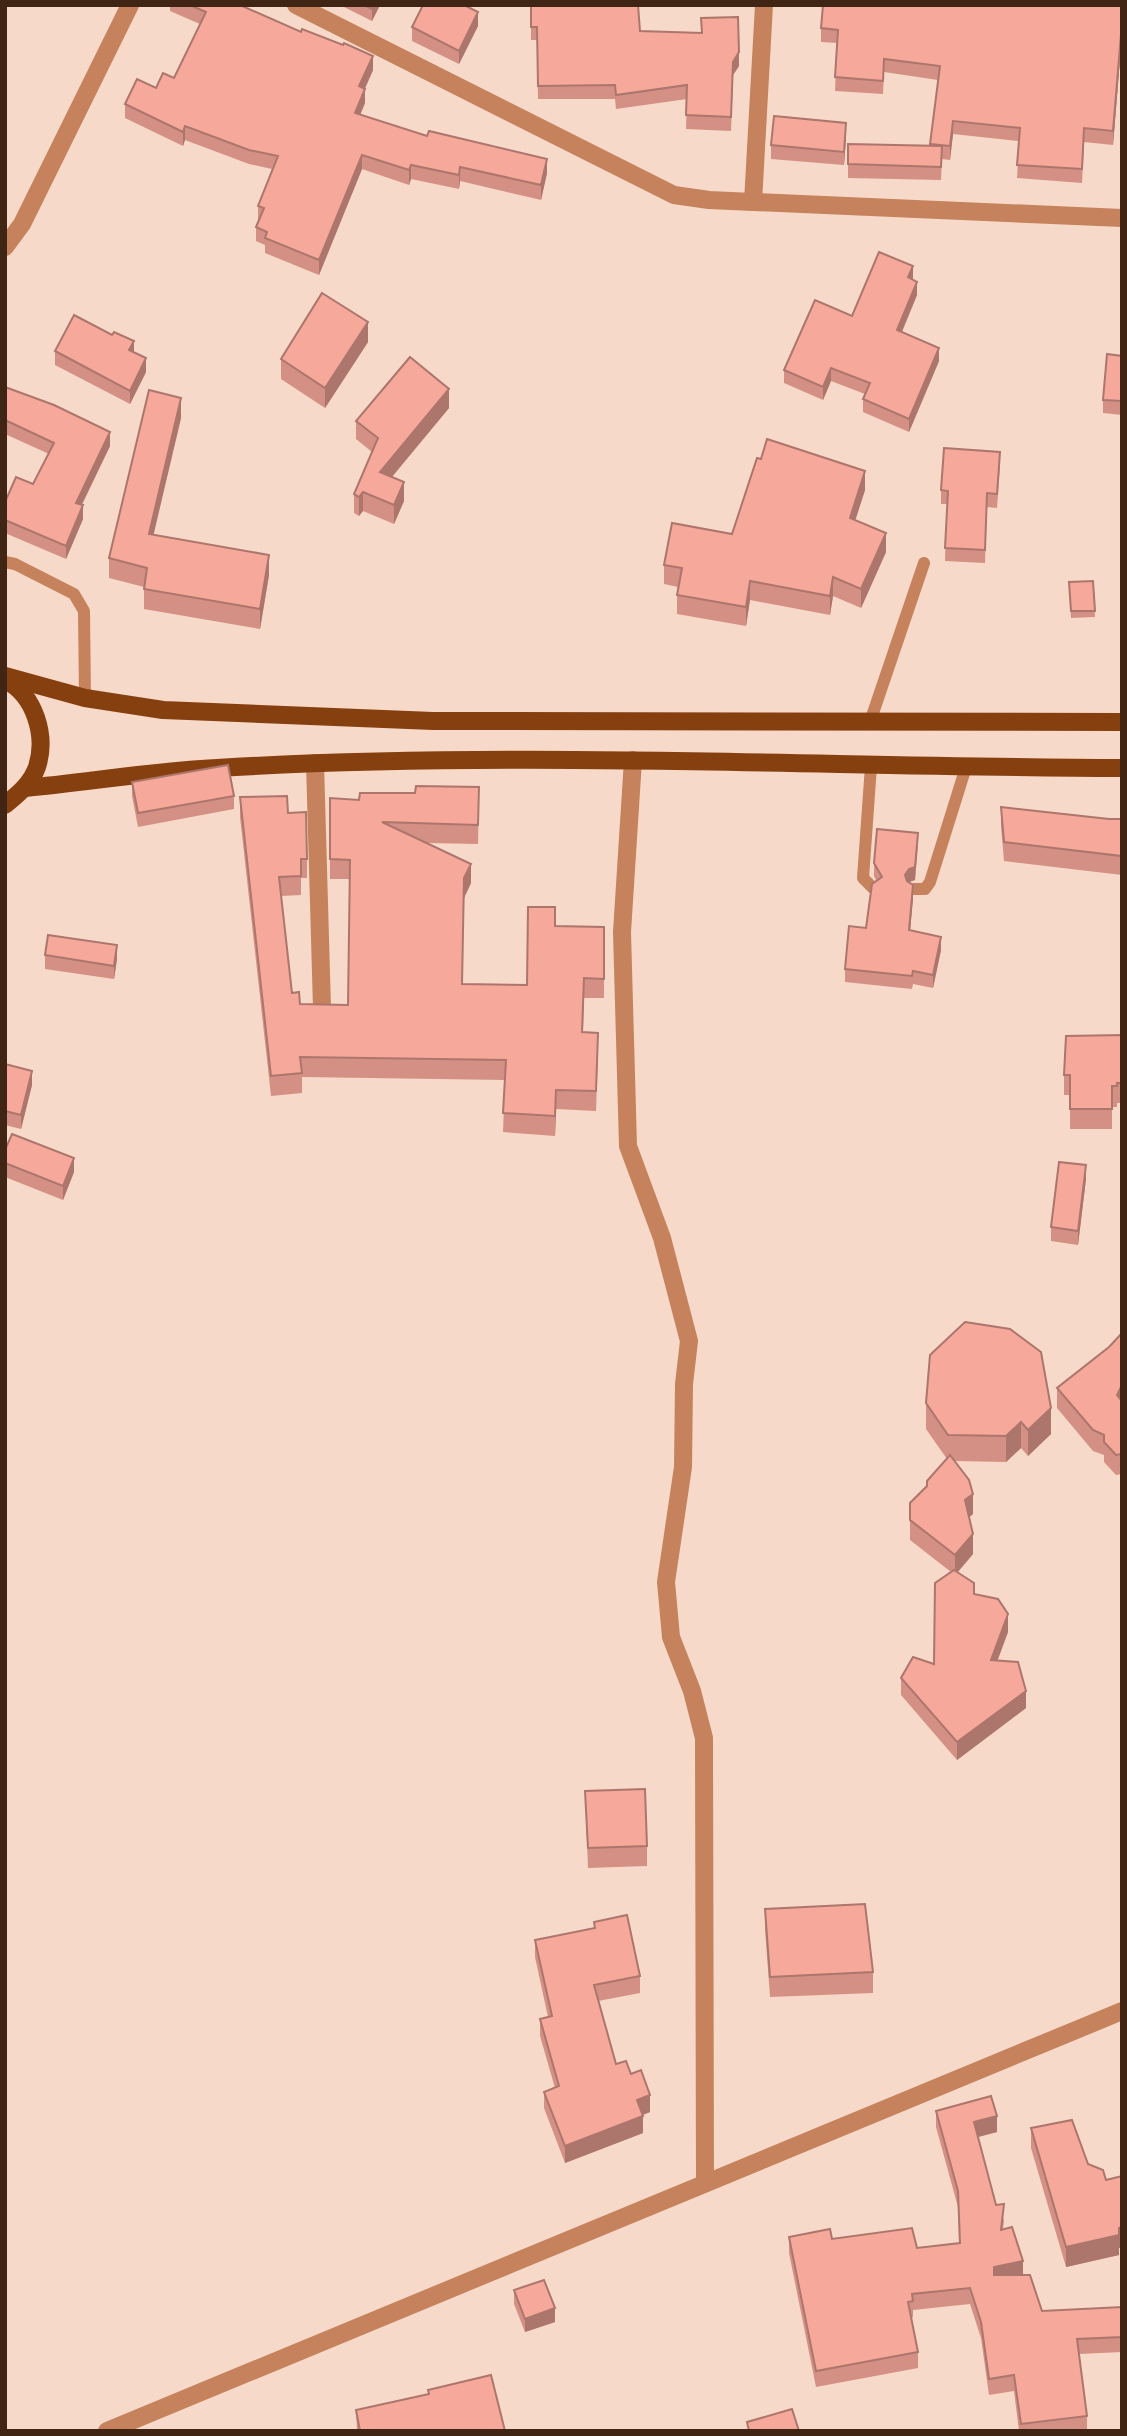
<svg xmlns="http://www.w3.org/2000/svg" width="1127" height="2436" font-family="'Exo 2',sans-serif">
<rect width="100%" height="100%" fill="#f7d9c9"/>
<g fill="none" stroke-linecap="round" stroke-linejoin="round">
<g stroke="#c5825c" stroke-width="12">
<path d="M 5,562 L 15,564 L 74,594 L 84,611 L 85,698"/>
<path d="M 870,722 L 924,563"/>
<path d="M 871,766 L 863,878 L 873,888"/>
<path d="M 914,889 L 925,889 L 930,882 L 966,767"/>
</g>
<g stroke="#c5825c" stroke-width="18">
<path d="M 296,5 L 674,195 L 709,200 L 1122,218"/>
<path d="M 753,202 L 764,5"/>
<path d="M 5,247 L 22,224 L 130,5"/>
<path d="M 633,760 L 622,932 L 628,1146 L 662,1238 L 689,1341 L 684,1384 L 683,1467 L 666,1582 L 671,1637 L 692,1691 L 704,1738 L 705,2183"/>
<path d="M 315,763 L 322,1008"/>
<path d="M 107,2431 L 1122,2011"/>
</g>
<g stroke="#86400f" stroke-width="18">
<path d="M 5,676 L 85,698 L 163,710 L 433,721 L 1122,722"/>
<path d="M 5,680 C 35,695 47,736 37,767 C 31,784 18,794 5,805"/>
<path d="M 25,788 C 89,782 153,771 217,768 C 518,750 821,767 1122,768"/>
</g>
</g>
<g fill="#d49085">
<path d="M 170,5 L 244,5 L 244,8 L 373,70 L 365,89 L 365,103 L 360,115 L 547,173 L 541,200 L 460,181 L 459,189 L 411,179 L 409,185 L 362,169 L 319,275 L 265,253 L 265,245 L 256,241 L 256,227 L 259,220 L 258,220 L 258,206 L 272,169 L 249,164 L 185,140 L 183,146 L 125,118 L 125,104 L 174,78 L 200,24 L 170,11 Z"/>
<path d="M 342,5 L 380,5 L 372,21 L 342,6 Z"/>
<path d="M 531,5 L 640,31 L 701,33 L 701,18 L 739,66 L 733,75 L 731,131 L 686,129 L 687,99 L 616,109 L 615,99 L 538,99 L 537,40 L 531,40 Z"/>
<path d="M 1122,5 L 1122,35 L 1113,145 L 1084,142 L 1082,183 L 1017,178 L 1019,141 L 953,134 L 950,160 L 942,159 L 941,180 L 848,178 L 848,144 L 930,146 L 938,80 L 884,72 L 883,94 L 835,91 L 837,43 L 821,42 L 821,28 Z"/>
<path d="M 478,26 L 459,64 L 412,41 L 412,27 Z"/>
<path d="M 846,136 L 844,165 L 771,159 L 771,145 Z"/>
<path d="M 913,279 L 917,295 L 902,332 L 939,361 L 909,432 L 863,412 L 863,399 L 865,394 L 831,381 L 823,400 L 784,383 L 784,370 L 852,316 Z"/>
<path d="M 368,342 L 325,408 L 281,379 L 281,359 Z"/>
<path d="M 55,351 L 134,352 L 146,372 L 130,404 L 55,365 Z"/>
<path d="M 1122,356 L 1122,415 L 1103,413 L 1103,400 Z"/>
<path d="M 5,387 L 110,446 L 82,505 L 83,519 L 66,559 L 5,533 L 5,502 L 33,484 L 49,454 L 5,434 Z"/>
<path d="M 449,408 L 392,477 L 404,501 L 394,524 L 363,511 L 359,516 L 354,513 L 354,494 L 372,452 L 356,439 L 356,421 Z"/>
<path d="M 181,418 L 153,535 L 269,575 L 260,629 L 144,609 L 144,587 L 109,578 L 109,558 Z"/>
<path d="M 1000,466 L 997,508 L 987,507 L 985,563 L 945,561 L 947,504 L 941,504 L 941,490 Z"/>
<path d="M 865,490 L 855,520 L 886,552 L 861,608 L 833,596 L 830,615 L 750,600 L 746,626 L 677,614 L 677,595 L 678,587 L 664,584 L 664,565 L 732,534 Z"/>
<path d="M 1093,581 L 1095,617 L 1071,618 L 1069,582 Z"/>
<path d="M 132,782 L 234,796 L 234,809 L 138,827 L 132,796 Z"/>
<path d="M 479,787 L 478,844 L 426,843 L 471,883 L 464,898 L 462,984 L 527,985 L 555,926 L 604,927 L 604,998 L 584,998 L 583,1032 L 598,1053 L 596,1111 L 556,1109 L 555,1136 L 503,1132 L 505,1080 L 302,1077 L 302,1093 L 271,1096 L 240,817 L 240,797 L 288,813 L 307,859 L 307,878 L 301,878 L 301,895 L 281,896 L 292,993 L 300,1004 L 348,1005 L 350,879 L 330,879 L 330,798 L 359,800 Z"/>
<path d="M 1001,807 L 1109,819 L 1122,819 L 1122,875 L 1004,861 L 1001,826 Z"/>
<path d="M 918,846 L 915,880 L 909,882 L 913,898 L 910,931 L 941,950 L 933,988 L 913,984 L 912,989 L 845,982 L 845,969 L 866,928 L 876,880 L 874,876 L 874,863 Z"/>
<path d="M 45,955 L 117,959 L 114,979 L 45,969 Z"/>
<path d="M 1122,1035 L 1122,1103 L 1117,1103 L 1117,1107 L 1112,1107 L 1112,1129 L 1070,1129 L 1070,1095 L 1064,1095 L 1064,1075 Z"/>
<path d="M 5,1064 L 32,1085 L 21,1129 L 5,1125 Z"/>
<path d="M 5,1150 L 74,1172 L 63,1200 L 5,1177 Z"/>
<path d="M 1086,1179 L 1078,1245 L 1051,1241 L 1051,1227 Z"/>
<path d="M 1122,1333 L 1122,1474 L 1116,1475 L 1104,1462 L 1104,1455 L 1093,1451 L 1057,1408 L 1057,1388 L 1109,1347 Z"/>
<path d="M 930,1355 L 1051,1434 L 1028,1456 L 1021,1448 L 1006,1462 L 955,1461 L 973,1514 L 969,1517 L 973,1554 L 958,1572 L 974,1594 L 1008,1632 L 997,1661 L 1026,1708 L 957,1760 L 901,1695 L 901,1678 L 934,1664 L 951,1572 L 910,1540 L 910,1503 L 927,1486 L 947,1459 L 926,1429 L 926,1403 Z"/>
<path d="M 585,1791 L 647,1846 L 647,1866 L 588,1868 Z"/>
<path d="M 765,1909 L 873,1972 L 873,1993 L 770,1997 L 765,1929 Z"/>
<path d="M 594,1922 L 640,1976 L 640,1993 L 598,2001 L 616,2064 L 631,2074 L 650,2112 L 643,2115 L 643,2133 L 565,2163 L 544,2108 L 544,2092 L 555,2088 L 540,2036 L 540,2019 L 548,2017 L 535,1957 L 535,1940 L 594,1928 Z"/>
<path d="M 936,2111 L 997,2132 L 978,2137 L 996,2205 L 1004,2220 L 1003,2230 L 1023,2275 L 1042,2311 L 1122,2307 L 1122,2352 L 1079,2354 L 1087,2416 L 1087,2431 L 1019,2431 L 1014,2391 L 989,2395 L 981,2338 L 970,2304 L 913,2310 L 913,2317 L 911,2318 L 918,2352 L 918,2368 L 816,2387 L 789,2253 L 789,2237 L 832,2239 L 917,2248 L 959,2243 L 958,2207 L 936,2127 Z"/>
<path d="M 1031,2128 L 1119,2248 L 1119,2255 L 1066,2267 L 1031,2148 Z"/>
<path d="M 514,2290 L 555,2322 L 525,2332 L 514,2304 Z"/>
<path d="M 428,2390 L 505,2431 L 357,2431 L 356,2410 L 428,2394 Z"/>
</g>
<g fill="#ac766c">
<path d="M 374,5 L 380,5 L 372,21 L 372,9 Z"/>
<path d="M 478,12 L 478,26 L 459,64 L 459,51 Z"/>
<path d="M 1122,22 L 1122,35 L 1113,145 L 1113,131 Z"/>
<path d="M 739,52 L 739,66 L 733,75 L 731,131 L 733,62 Z"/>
<path d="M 373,56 L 373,70 L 359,101 L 359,86 Z"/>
<path d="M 365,89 L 365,103 L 355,127 L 355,113 Z"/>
<path d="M 953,121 L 953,134 L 950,160 L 950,146 Z"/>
<path d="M 846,123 L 846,136 L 844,165 L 844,152 Z"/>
<path d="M 185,126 L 185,140 L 183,146 L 183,132 Z"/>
<path d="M 362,155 L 362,169 L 319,275 L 319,260 Z"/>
<path d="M 547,159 L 547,173 L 541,200 L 541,185 Z"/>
<path d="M 411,165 L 411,179 L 409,185 L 409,170 Z"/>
<path d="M 460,167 L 460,181 L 459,189 L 459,175 Z"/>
<path d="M 913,266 L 913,279 L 908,277 Z"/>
<path d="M 917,282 L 917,295 L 897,343 L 897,330 Z"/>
<path d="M 368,322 L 368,342 L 325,408 L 325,388 Z"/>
<path d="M 134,341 L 134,355 L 129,350 Z"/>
<path d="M 939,348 L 939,361 L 909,432 L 909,419 Z"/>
<path d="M 146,358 L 146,372 L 130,404 L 130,391 Z"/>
<path d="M 831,368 L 831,381 L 823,400 L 823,387 Z"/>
<path d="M 449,389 L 449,408 L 380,491 L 380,472 Z"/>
<path d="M 181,398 L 181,418 L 149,554 L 149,534 Z"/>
<path d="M 110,432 L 110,446 L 76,516 L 76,503 Z"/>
<path d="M 865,471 L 865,490 L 850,537 L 850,518 Z"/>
<path d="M 404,482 L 404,501 L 394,524 L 394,505 Z"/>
<path d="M 363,492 L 363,511 L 359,516 L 359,497 Z"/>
<path d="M 83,505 L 83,519 L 66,559 L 66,546 Z"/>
<path d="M 886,533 L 886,552 L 861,608 L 861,589 Z"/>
<path d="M 269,555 L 269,575 L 260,629 L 260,609 Z"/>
<path d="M 833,577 L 833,596 L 830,615 L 830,596 Z"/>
<path d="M 750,581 L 750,600 L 746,626 L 746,607 Z"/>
<path d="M 918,833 L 915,880 L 909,882 L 905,888 L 905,875 Z"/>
<path d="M 471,864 L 471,883 L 464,898 L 464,878 Z"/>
<path d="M 913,885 L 913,898 L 909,943 L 909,930 Z"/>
<path d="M 941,937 L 941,950 L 933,988 L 933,975 Z"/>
<path d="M 117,945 L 117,959 L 114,979 L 114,966 Z"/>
<path d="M 32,1071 L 32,1085 L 21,1129 L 21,1115 Z"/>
<path d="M 556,1090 L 556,1109 L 555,1136 L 555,1116 Z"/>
<path d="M 74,1158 L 74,1172 L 63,1200 L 63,1186 Z"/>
<path d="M 1086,1165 L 1086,1179 L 1078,1245 L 1078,1231 Z"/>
<path d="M 1122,1385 L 1122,1405 L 1117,1395 Z"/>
<path d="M 1051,1408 L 1051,1434 L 1028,1456 L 1028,1430 Z"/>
<path d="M 1021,1422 L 1021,1448 L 1006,1462 L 1006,1436 Z"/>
<path d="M 973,1494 L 973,1514 L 965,1521 L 965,1500 Z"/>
<path d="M 973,1534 L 973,1554 L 955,1575 L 955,1555 Z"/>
<path d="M 1008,1614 L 1008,1632 L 991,1678 L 991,1660 Z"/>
<path d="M 1026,1691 L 1026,1708 L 957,1760 L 957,1742 Z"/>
<path d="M 650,2095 L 650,2112 L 637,2117 L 637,2100 Z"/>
<path d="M 643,2116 L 643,2133 L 565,2163 L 565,2146 Z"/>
<path d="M 997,2116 L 997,2132 L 974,2138 L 974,2122 Z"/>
<path d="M 1122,2227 L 1122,2248 L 1119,2248 L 1119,2255 L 1066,2267 L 1066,2247 Z"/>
<path d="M 1023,2261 L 1023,2276 L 994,2283 L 994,2267 Z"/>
<path d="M 555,2308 L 555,2322 L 525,2332 L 525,2319 Z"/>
</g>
<g fill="#f6a89b" stroke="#ac766c" stroke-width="2">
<path d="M 190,5 L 240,5 L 301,32 L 302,29 L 343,45 L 344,43 L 373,56 L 359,86 L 365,89 L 355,113 L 427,136 L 429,131 L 547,159 L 541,185 L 460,167 L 459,175 L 411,165 L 409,170 L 362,155 L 319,260 L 265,238 L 267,232 L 256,227 L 264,208 L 258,206 L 278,156 L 249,150 L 185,126 L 183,132 L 125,104 L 137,79 L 156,88 L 163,73 L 174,78 L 206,12 Z"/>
<path d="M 364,5 L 374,5 L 372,9 Z"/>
<path d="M 423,5 L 464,5 L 478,12 L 459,51 L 412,27 Z"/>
<path d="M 531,5 L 638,5 L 640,31 L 702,33 L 701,18 L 738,17 L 739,52 L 733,62 L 731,117 L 686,115 L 687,85 L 616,95 L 615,85 L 538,86 L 537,27 L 531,27 Z"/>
<path d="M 823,5 L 1122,5 L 1122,22 L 1113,131 L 1084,128 L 1082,169 L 1017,165 L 1020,128 L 953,121 L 950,146 L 930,144 L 940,66 L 884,59 L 883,81 L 835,77 L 838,30 L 821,28 Z"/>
<path d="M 774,116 L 846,123 L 844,152 L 771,145 Z"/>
<path d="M 848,144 L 942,146 L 941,167 L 848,164 Z"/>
<path d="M 879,252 L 913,266 L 908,277 L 917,282 L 897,330 L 939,348 L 909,419 L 863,399 L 870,383 L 831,368 L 823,387 L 784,370 L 815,300 L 852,316 Z"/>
<path d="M 322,293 L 368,322 L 325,388 L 281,359 Z"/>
<path d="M 74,315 L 112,335 L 114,332 L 134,341 L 129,350 L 146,358 L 130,391 L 55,351 Z"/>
<path d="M 1107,354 L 1122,356 L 1122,401 L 1103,400 Z"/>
<path d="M 410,357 L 449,389 L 380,472 L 404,482 L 394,505 L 363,492 L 359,497 L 354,494 L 378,438 L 356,421 Z"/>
<path d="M 5,387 L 54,405 L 110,432 L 76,503 L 83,505 L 66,546 L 5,520 L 5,502 L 16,477 L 33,484 L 54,443 L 5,420 Z"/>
<path d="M 149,390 L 181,398 L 149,534 L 269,555 L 260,609 L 144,589 L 147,568 L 109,558 Z"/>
<path d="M 767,439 L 865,471 L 850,518 L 886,533 L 861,589 L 833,577 L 830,596 L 750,581 L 746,607 L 677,595 L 682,568 L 664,565 L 672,523 L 732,534 L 757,458 L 761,459 Z"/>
<path d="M 944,448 L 1000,452 L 997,494 L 987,493 L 985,550 L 945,548 L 948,491 L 941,490 Z"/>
<path d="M 1093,581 L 1095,611 L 1071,611 L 1069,582 Z"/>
<path d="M 228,765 L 234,796 L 138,813 L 132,782 Z"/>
<path d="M 416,786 L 479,787 L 478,825 L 382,822 L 471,864 L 464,878 L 462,984 L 527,985 L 528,907 L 555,907 L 555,926 L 604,927 L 604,979 L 584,978 L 582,1032 L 598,1033 L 596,1091 L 556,1090 L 555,1116 L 503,1113 L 506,1060 L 300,1057 L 302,1073 L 271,1076 L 240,797 L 287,796 L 288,813 L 306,812 L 307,859 L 301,859 L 301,876 L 279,877 L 292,993 L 299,992 L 300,1004 L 348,1005 L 350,860 L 330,859 L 330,798 L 359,800 L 360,793 L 415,793 Z"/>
<path d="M 1001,807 L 1109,819 L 1122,819 L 1122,856 L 1004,842 Z"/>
<path d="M 877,829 L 918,833 L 915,867 L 909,869 L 905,875 L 907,881 L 913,885 L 909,930 L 941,937 L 933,975 L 913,971 L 912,976 L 845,969 L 849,926 L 866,928 L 872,884 L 882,877 L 874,863 Z"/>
<path d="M 48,935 L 117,945 L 114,966 L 45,955 Z"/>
<path d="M 1122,1035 L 1122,1083 L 1117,1083 L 1117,1086 L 1112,1086 L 1112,1109 L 1070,1109 L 1070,1075 L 1064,1075 L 1066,1036 Z"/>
<path d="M 5,1064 L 32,1071 L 21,1115 L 5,1111 Z"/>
<path d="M 12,1134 L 74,1158 L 63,1186 L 5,1163 L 5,1150 Z"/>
<path d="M 1059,1162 L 1086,1165 L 1078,1231 L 1051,1227 Z"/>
<path d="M 965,1322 L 1010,1329 L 1041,1352 L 1051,1408 L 1028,1430 L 1021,1422 L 1006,1436 L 948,1435 L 926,1403 L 930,1355 Z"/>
<path d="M 1122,1333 L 1122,1385 L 1117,1395 L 1122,1401 L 1122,1454 L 1116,1455 L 1104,1442 L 1104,1435 L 1093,1430 L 1057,1388 L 1109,1347 Z"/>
<path d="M 950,1455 L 969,1480 L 973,1494 L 965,1500 L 973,1534 L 955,1555 L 910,1520 L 910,1503 L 927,1486 L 927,1481 Z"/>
<path d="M 954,1570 L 974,1583 L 974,1594 L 998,1599 L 1008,1614 L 991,1660 L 1018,1662 L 1026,1691 L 957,1742 L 901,1678 L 913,1657 L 934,1664 L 935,1583 Z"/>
<path d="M 645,1789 L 647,1846 L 588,1848 L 585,1791 Z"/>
<path d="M 865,1904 L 873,1972 L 770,1977 L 765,1909 Z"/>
<path d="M 627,1915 L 640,1976 L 594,1985 L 616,2064 L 626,2061 L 631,2074 L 641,2070 L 650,2095 L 637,2100 L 643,2116 L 565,2146 L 544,2092 L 559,2086 L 540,2019 L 552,2016 L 535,1940 L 595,1928 L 594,1922 Z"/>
<path d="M 991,2096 L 997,2116 L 974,2122 L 996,2205 L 1004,2204 L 1001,2230 L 1012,2227 L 1023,2261 L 994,2267 L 994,2275 L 1030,2275 L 1042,2311 L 1122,2307 L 1122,2337 L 1077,2339 L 1087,2416 L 1021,2424 L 1014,2375 L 989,2379 L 981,2322 L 970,2288 L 912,2294 L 913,2301 L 908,2302 L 918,2352 L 816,2371 L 789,2237 L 830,2229 L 832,2239 L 912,2228 L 917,2248 L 960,2243 L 958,2191 L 936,2111 Z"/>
<path d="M 1072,2120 L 1088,2164 L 1103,2170 L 1106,2180 L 1122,2176 L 1122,2227 L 1119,2228 L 1119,2235 L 1066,2247 L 1031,2128 Z"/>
<path d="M 544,2280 L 555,2308 L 525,2319 L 514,2290 Z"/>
<path d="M 491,2375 L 505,2431 L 360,2431 L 356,2410 L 429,2394 L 428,2390 Z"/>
<path d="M 792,2409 L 799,2431 L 749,2431 L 747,2422 Z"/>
</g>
<rect width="1127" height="2436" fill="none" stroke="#402414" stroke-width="14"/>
</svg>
